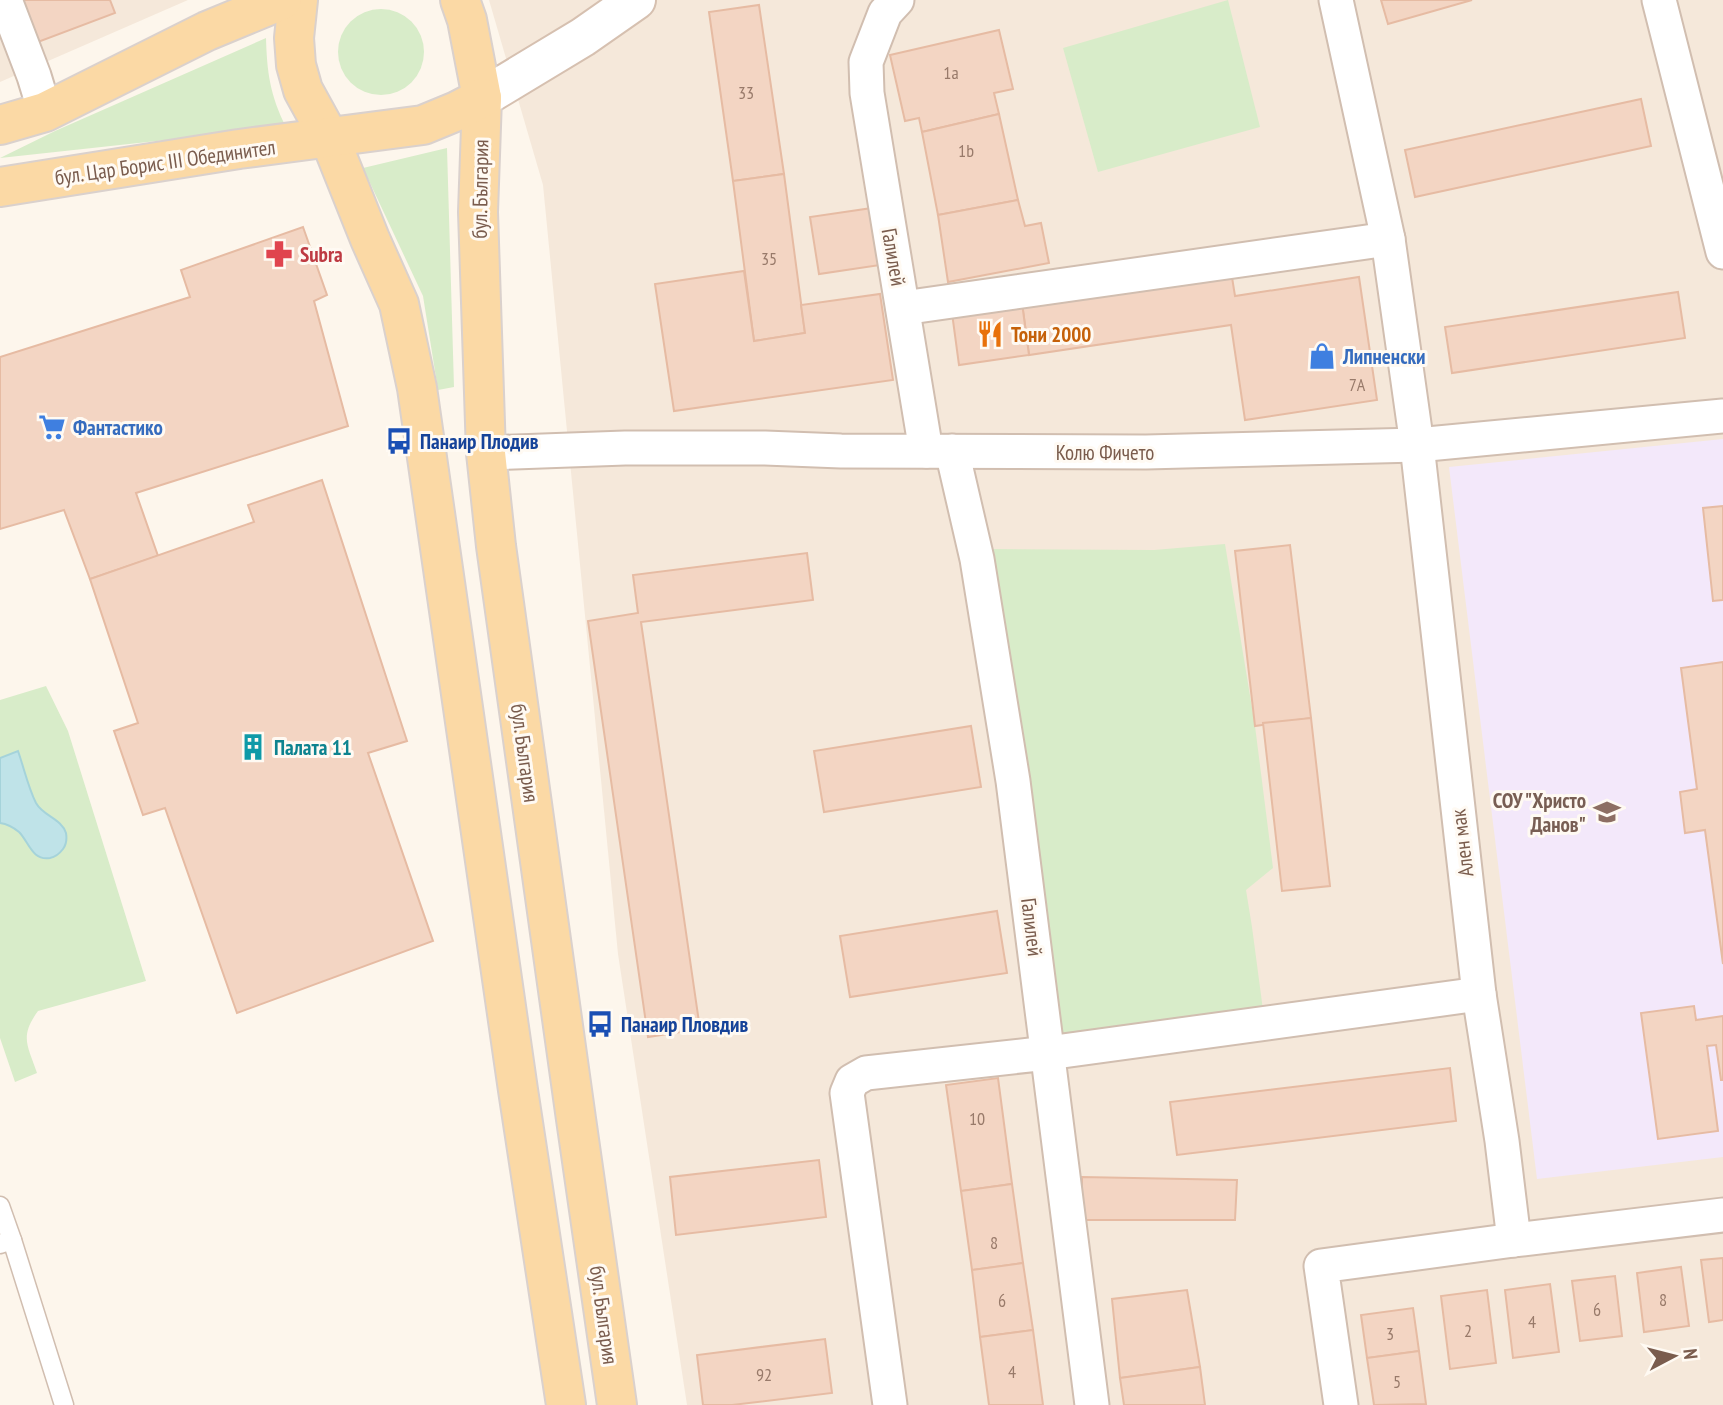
<svg xmlns="http://www.w3.org/2000/svg" width="1723" height="1405" font-family="'PT Sans Narrow',sans-serif">
<rect width="100%" height="100%" fill="#fdf6ec"/>
<g fill="#f5e8da">
<path d="M 0,0 L 188,0 L 0,82 Z"/>
<path d="M 489,0 L 1723,0 L 1723,1405 L 687,1405 L 618,954 L 543,185 Z"/>
</g>
<path fill="#f3e8fa" d="M 1723,439 L 1723,1157 L 1537,1179 L 1449,467 Z"/>
<g fill="#d8ecc9">
<path d="M 1228,0 L 1260,127 L 1098,172 L 1063,48 Z"/>
<circle cx="381" cy="52" r="43"/>
<path d="M 266,38 C 267,72 270,95 286,127 L 0,158 L 55,131 Z"/>
<path d="M 447,148 L 454,387 L 438,390 L 423,296 L 363,168 Z"/>
<path d="M 1225,544 L 1255,726 L 1273,868 L 1246,890 L 1252,927 L 1263,1010 L 1059,1037 L 989,549 L 1154,550 Z"/>
<path d="M 46,686 L 68,731 L 146,981 L 38,1011 C 19,1037 28,1046 37,1073 L 15,1082 L 0,1038 L 0,700 Z"/>
</g>
<path fill="#bfe3e8" stroke="#a5d3da" stroke-width="2" d="M 18,751 C 24,768 28,787 36,803 C 43,816 62,819 66,833 C 67,839 66,845 63,849 C 60,853 55,857 50,858 C 32,861 29,842 19,832 C 13,827 7,824 0,823 L 0,758 Z"/>
<g fill="#f3d5c3" stroke="#e6bba3" stroke-width="2">
<path d="M 23,0 L 110,0 L 115,13 L 38,42 Z"/>
<path d="M 1381,0 L 1472,0 L 1388,24 Z"/>
<path d="M 759,5 L 784,174 L 733,181 L 709,12 Z"/>
<path d="M 999,30 L 1013,89 L 994,93 L 999,114 L 922,132 L 919,118 L 905,121 L 890,55 Z"/>
<path d="M 1641,99 L 1651,146 L 1415,197 L 1405,150 Z"/>
<path d="M 999,114 L 1018,200 L 938,215 L 922,132 Z"/>
<path d="M 784,174 L 805,333 L 754,341 L 733,181 Z"/>
<path d="M 1018,200 L 1025,226 L 1041,223 L 1049,263 L 948,282 L 938,215 Z"/>
<path d="M 879,207 L 887,264 L 819,274 L 810,217 Z"/>
<path d="M 303,227 L 327,295 L 314,301 L 348,426 L 136,493 L 158,556 L 90,579 L 64,510 L 0,529 L 0,357 L 190,297 L 181,270 Z"/>
<path d="M 744,271 L 754,341 L 805,333 L 801,305 L 880,294 L 893,380 L 674,411 L 655,284 Z"/>
<path d="M 1231,271 L 1235,296 L 1359,277 L 1377,400 L 1245,420 L 1231,325 L 1029,355 L 1022,303 Z"/>
<path d="M 1678,292 L 1685,338 L 1452,373 L 1445,327 Z"/>
<path d="M 1022,303 L 1029,355 L 959,365 L 952,313 Z"/>
<path d="M 322,480 L 407,741 L 368,753 L 433,941 L 237,1013 L 165,808 L 143,815 L 114,731 L 138,723 L 90,579 L 254,522 L 248,505 Z"/>
<path d="M 1723,506 L 1723,600 L 1713,601 L 1703,508 Z"/>
<path d="M 1290,545 L 1311,718 L 1255,726 L 1235,551 Z"/>
<path d="M 807,553 L 813,600 L 641,622 L 700,1029 L 648,1037 L 588,621 L 638,613 L 633,575 Z"/>
<path d="M 1723,662 L 1723,964 L 1705,830 L 1685,833 L 1680,792 L 1697,789 L 1681,668 Z"/>
<path d="M 1311,718 L 1330,886 L 1282,891 L 1263,723 Z"/>
<path d="M 971,726 L 981,787 L 824,812 L 814,751 Z"/>
<path d="M 997,911 L 1007,973 L 850,997 L 840,936 Z"/>
<path d="M 1694,1006 L 1696,1020 L 1723,1016 L 1723,1080 L 1721,1080 L 1716,1045 L 1707,1046 L 1718,1131 L 1658,1139 L 1641,1013 Z"/>
<path d="M 1450,1068 L 1456,1121 L 1177,1155 L 1170,1102 Z"/>
<path d="M 998,1078 L 1012,1184 L 961,1191 L 946,1085 Z"/>
<path d="M 819,1160 L 826,1217 L 676,1235 L 670,1177 Z"/>
<path d="M 1082,1177 L 1237,1180 L 1235,1220 L 1082,1220 Z"/>
<path d="M 1012,1184 L 1023,1263 L 972,1270 L 961,1191 Z"/>
<path d="M 1723,1258 L 1723,1320 L 1709,1322 L 1701,1260 Z"/>
<path d="M 1023,1263 L 1033,1330 L 980,1337 L 972,1270 Z"/>
<path d="M 1681,1267 L 1689,1326 L 1644,1332 L 1637,1273 Z"/>
<path d="M 1615,1276 L 1622,1336 L 1580,1341 L 1572,1281 Z"/>
<path d="M 1550,1284 L 1559,1352 L 1513,1358 L 1505,1290 Z"/>
<path d="M 1187,1290 L 1200,1367 L 1120,1378 L 1112,1299 Z"/>
<path d="M 1487,1290 L 1496,1363 L 1450,1369 L 1441,1296 Z"/>
<path d="M 1413,1308 L 1419,1351 L 1367,1358 L 1361,1315 Z"/>
<path d="M 1033,1330 L 1043,1405 L 989,1405 L 980,1337 Z"/>
<path d="M 825,1339 L 832,1393 L 732,1405 L 703,1405 L 697,1355 Z"/>
<path d="M 1419,1351 L 1426,1404 L 1374,1405 L 1367,1358 Z"/>
<path d="M 1200,1367 L 1205,1405 L 1124,1405 L 1120,1378 Z"/>
</g>
<g fill="none" stroke-linecap="round" stroke-linejoin="round">
<defs>
<g id="lane">
<path d="M 0,1206 L 12,1240 L 0,1244"/>
<path d="M 12,1240 L 64,1405"/>
</g>
<g id="street">
<path d="M 5,0 L 34,76 L 45,112"/>
<path d="M 897,0 L 885,13 L 866,62 L 867,93 L 926,451"/>
<path d="M 1336,0 L 1388,239 L 1417,445 L 1479,994 L 1502,1141 L 1514,1240"/>
<path d="M 1659,0 L 1723,252"/>
<path d="M 903,308 L 1388,239"/>
<path d="M 952,451 L 977,559 L 1013,781 L 1092,1405"/>
<path d="M 486,453 L 625,448 L 765,448 L 841,451 L 1146,452 L 1417,445 L 1723,416"/>
<path d="M 890,1405 L 847,1093 L 852,1081 L 866,1073 L 1048,1053 L 1479,994"/>
<path d="M 1341,1405 L 1321,1266 L 1514,1240 L 1723,1215"/>
</g>
<path id="secondary" d="M 482,98 L 583,37 L 636,0"/>
<g id="primary">
<path d="M 298,0 L 294,38 L 296,65 L 303,90 L 330,139 L 370,239 L 399,304 L 417,388 L 518,1090 L 566,1405"/>
<path d="M 460,0 L 467,20 L 482,98 L 478,212 L 486,453 L 496,546 L 576,1119 L 617,1405"/>
<path d="M 0,125 L 45,112 L 207,31 L 282,0"/>
<path d="M 0,187 L 239,149 L 423,125 L 457,111 L 482,98"/>
</g>
</defs>
<use href="#lane" stroke="#d1beb0" stroke-width="21"/>
<use href="#street" stroke="#d1beb0" stroke-width="37"/>
<use href="#secondary" stroke="#d6c0b0" stroke-width="42"/>
<use href="#primary" stroke="#dad1cd" stroke-width="42"/>
<use href="#lane" stroke="#fff" stroke-width="18"/>
<use href="#street" stroke="#fff" stroke-width="33"/>
<use href="#secondary" stroke="#fff" stroke-width="38"/>
<use href="#primary" stroke="#fbd9a5" stroke-width="38"/>
</g>
<defs>
<symbol id="pharmacy-bare" viewBox="-9 -9 18 18"><path d="M-2-6h4v4h4v4h-4v4h-4v-4h-4v-4h4Z" fill="#e0444e" stroke="#fffaf3" stroke-width="2.5" paint-order="stroke"/></symbol>
<symbol id="restaurant-bare" viewBox="-9 -9 18 18"><path d="M-5-6h1v4h1v-4h1v4h1v-4h1v5L-1.5 .5V6h-2V.5L-5-1ZM5-6V6H3V1.5H1.5Q1.5-4 5-6Z" fill="#e8710a" stroke="#fffaf3" stroke-width="2.5" paint-order="stroke"/></symbol>
<symbol id="shop-bare" viewBox="-9 -9 18 18"><path d="M-5-2.5h2.3a2.7 3.5 0 0 1 5.4 0H5L5.5 6h-11ZM-1.5-2.5h3a1.5 2.3 0 0 0-3 0Z" fill="#3f7fe0" stroke="#fffaf3" stroke-width="2.5" paint-order="stroke"/></symbol>
<symbol id="supermarket-bare" viewBox="-9 -9 18 18"><path d="M-6-5.5h2.5l.6 2H6L4.5 2H-2.5L-4.4-4H-6ZM-1.5 3.2a1.3 1.3 0 1 0 .1 0ZM3 3.2a1.3 1.3 0 1 0 .1 0Z" fill="#3f7fe0" stroke="#fffaf3" stroke-width="2.5" paint-order="stroke"/></symbol>
<symbol id="bus-bare" viewBox="-9 -9 18 18"><path d="M-5-6H5V4H4V6H2V4H-2V6H-4V4H-5ZM-3.5-4V0h7V-4ZM-3.5 1.2v1.5H-2V1.2ZM2 1.2v1.5H3.5V1.2Z" fill="#1a4fb4" stroke="#fffaf3" stroke-width="2.5" paint-order="stroke"/></symbol>
<symbol id="building-bare" viewBox="-9 -9 18 18"><path d="M-4-6H4V6H1V3H-1V6H-4ZM-2.5-4.3h1.7v1.8h-1.7ZM.8-4.3h1.7v1.8H.8ZM-2.5-1h1.7V.8h-1.7ZM.8-1h1.7V.8H.8Z" fill="#0f9aa8" stroke="#fffaf3" stroke-width="2.5" paint-order="stroke"/></symbol>
<symbol id="school-bare" viewBox="-9 -9 18 18"><path d="M0-5L7-2L0 1L-7-2ZM-4 1L0 2.5L4 1V4Q0 6-4 4Z" fill="#8d6e63" stroke="#fffaf3" stroke-width="2.5" paint-order="stroke"/></symbol>
</defs>
<g fill-rule="evenodd">
<use href="#pharmacy-bare" x="260" y="235" width="38" height="38"/>
<use href="#restaurant-bare" x="971" y="315" width="38" height="38"/>
<use href="#shop-bare" x="1303" y="337" width="38" height="38"/>
<use href="#supermarket-bare" x="33" y="408" width="38" height="38"/>
<use href="#bus-bare" x="380" y="422" width="38" height="38"/>
<use href="#building-bare" x="234" y="728" width="38" height="38"/>
<use href="#school-bare" x="1588" y="793" width="38" height="38"/>
<use href="#bus-bare" x="581" y="1005" width="38" height="38"/>
</g>
<g text-anchor="middle" dominant-baseline="central" stroke-width="6" stroke-linejoin="round" paint-order="stroke">
<g font-size="18" fill="#987a6a">
<text x="951" y="72">1a</text>
<text x="746" y="92">33</text>
<text x="966" y="150">1b</text>
<text x="769" y="258">35</text>
<text x="1357" y="384">7А</text>
<text x="977" y="1118">10</text>
<text x="994" y="1242">8</text>
<text x="1663" y="1299">8</text>
<text x="1002" y="1300">6</text>
<text x="1597" y="1309">6</text>
<text x="1532" y="1321">4</text>
<text x="1468" y="1330">2</text>
<text x="1390" y="1333">3</text>
<text x="1012" y="1371">4</text>
<text x="764" y="1374">92</text>
<text x="1397" y="1381">5</text>
</g>
<g font-size="21" fill="#7a5c4d" stroke="#fffaf3">
<text transform="translate(165 162) rotate(-8)">бул. Цар Борис III Обединител</text>
<text transform="translate(480 189) rotate(-89)">бул. България</text>
<text transform="translate(894 257) rotate(80)">Галилей</text>
<text x="1105" y="452">Колю Фичето</text>
<text transform="translate(525 753) rotate(82)">бул. България</text>
<text transform="translate(1462 843) rotate(-97)">Ален мак</text>
<text transform="translate(1032 927) rotate(83)">Галилей</text>
<text transform="translate(604 1315) rotate(82)">бул. България</text>
</g>
<g font-size="21" font-weight="bold" fill="#be3a42" stroke="#fffaf3" text-anchor="start">
<text x="300" y="254">Subra</text>
</g>
<g font-size="21" font-weight="bold" fill="#c56008" stroke="#fffaf3" text-anchor="start">
<text x="1011" y="334">Тони 2000</text>
</g>
<g font-size="21" font-weight="bold" fill="#366cbe" stroke="#fffaf3" text-anchor="start">
<text x="1343" y="356">Липненски</text>
<text x="73" y="427">Фантастико</text>
</g>
<g font-size="21" font-weight="bold" fill="#164399" stroke="#fffaf3" text-anchor="start">
<text x="420" y="441">Панаир Плодив</text>
<text x="621" y="1024">Панаир Пловдив</text>
</g>
<g font-size="21" font-weight="bold" fill="#0d838f" stroke="#fffaf3" text-anchor="start">
<text x="274" y="747">Палата 11</text>
</g>
<g font-size="21" font-weight="bold" fill="#785e54" stroke="#fffaf3" text-anchor="end">
<text x="1586" y="800">СОУ "Христо<tspan x="1586" dy="24">Данов"</tspan></text>
</g>
</g>
<g transform="translate(1674 1356) rotate(83)" stroke="#fffaf3" stroke-width="5" paint-order="stroke">
<path d="M0-5L12 26L0 18L-12 26Z" fill="#7a5c4d"/>
<text y="-10" font-size="19" font-weight="bold" text-anchor="middle" fill="#7a5c4d">N</text>
</g>
</svg>
